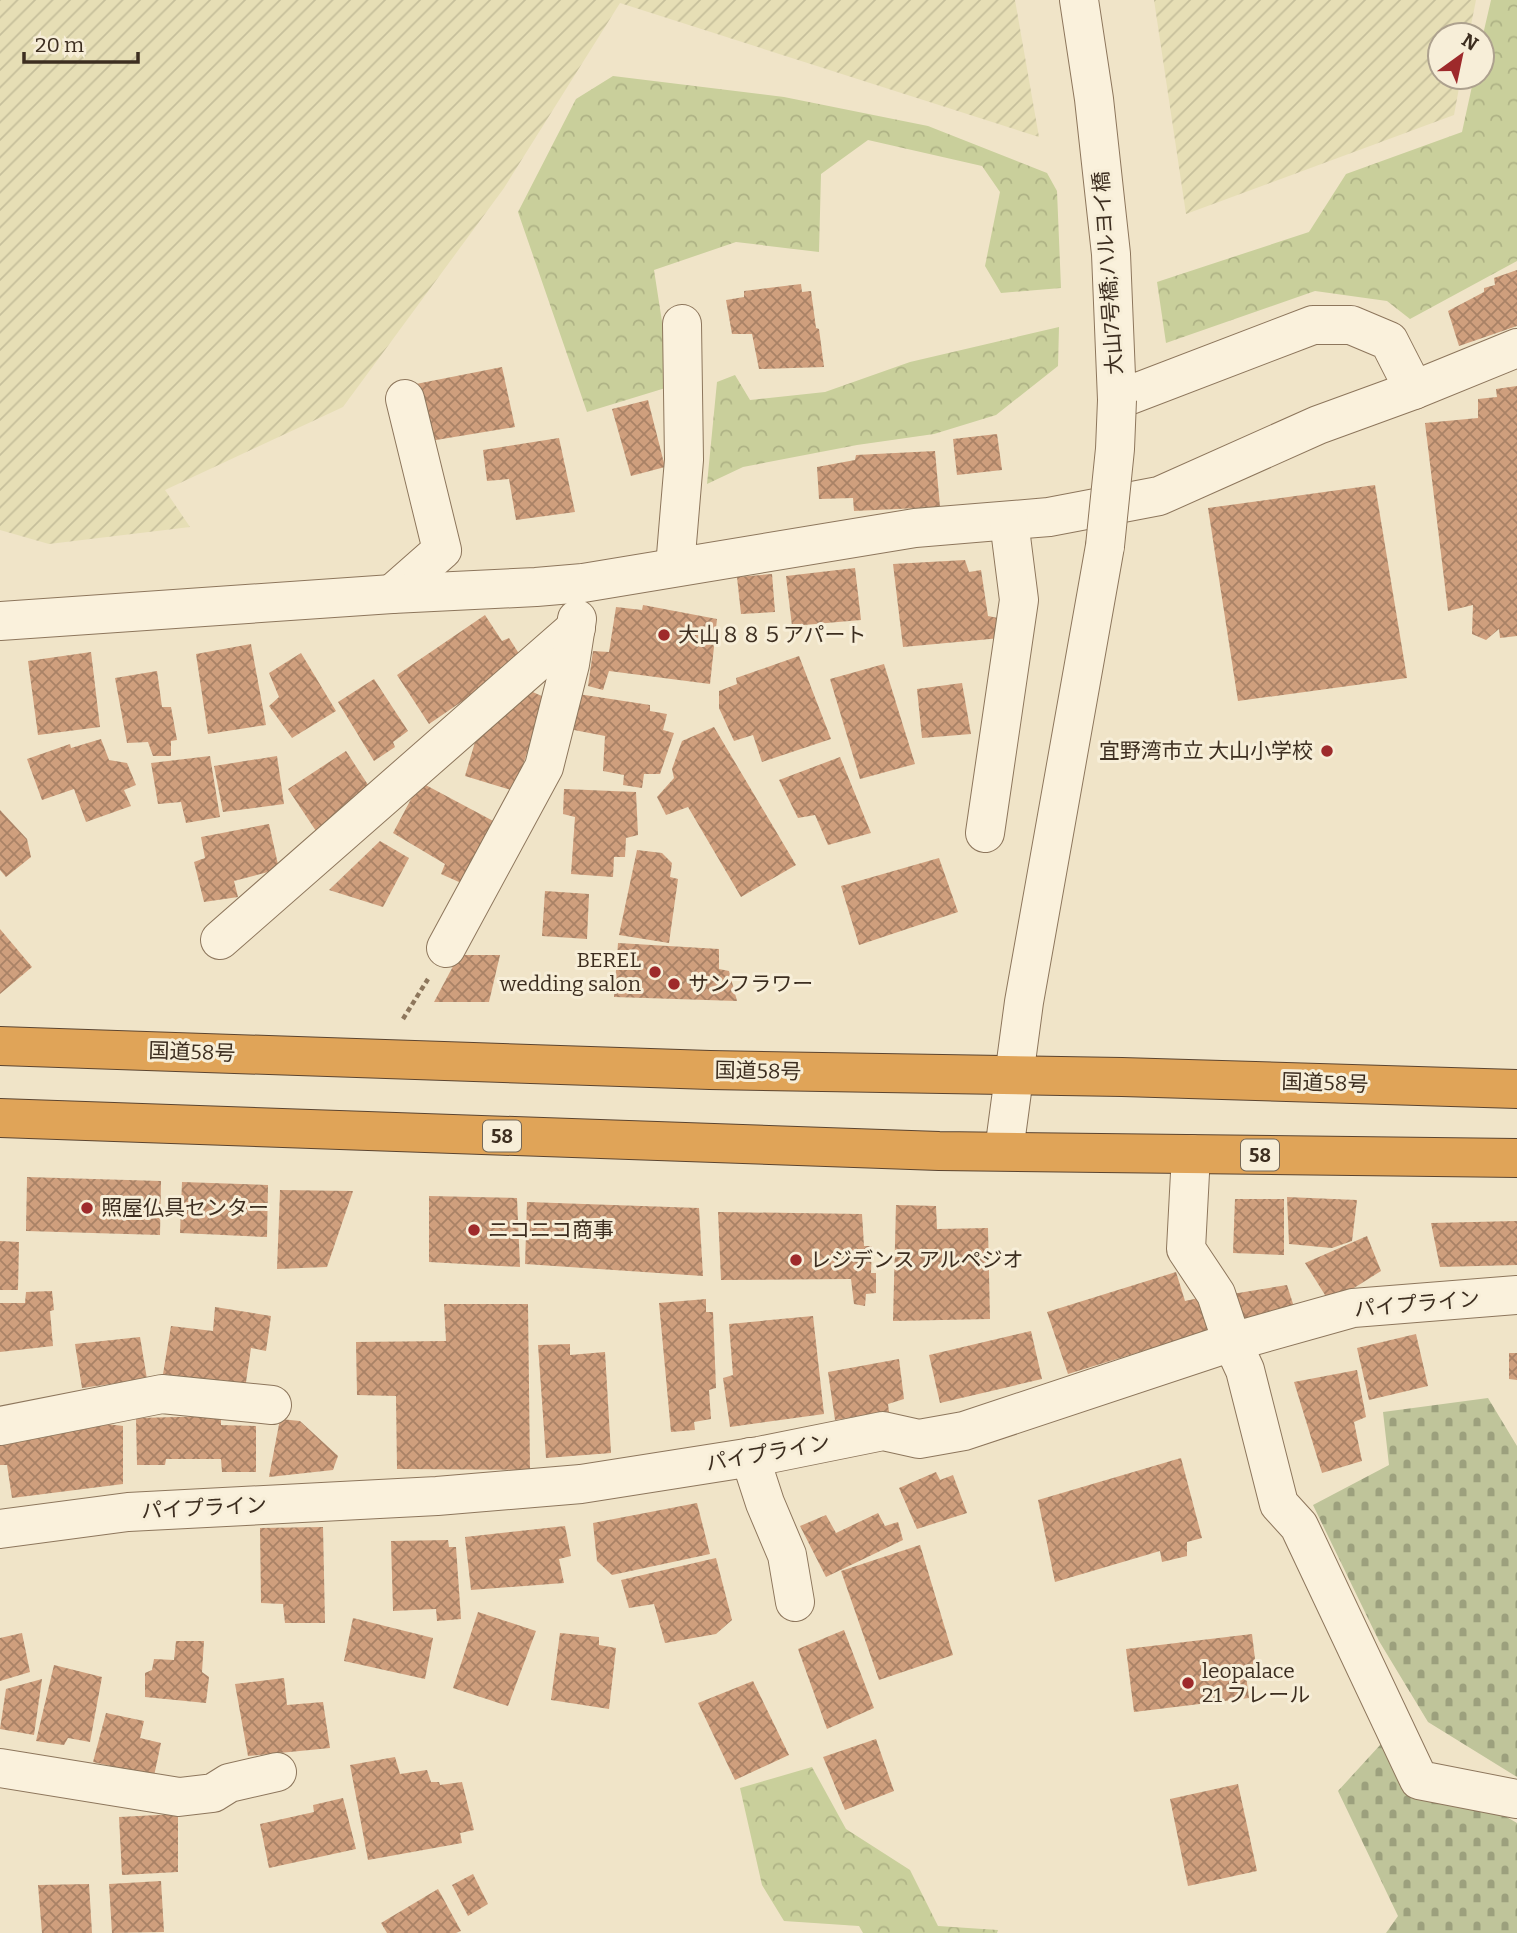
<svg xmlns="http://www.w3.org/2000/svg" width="1517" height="1933" font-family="Bitter,'Noto Sans JP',serif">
<defs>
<pattern id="farmland-furrows" width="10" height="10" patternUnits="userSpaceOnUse" patternTransform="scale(1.75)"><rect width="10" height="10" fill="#e6deb5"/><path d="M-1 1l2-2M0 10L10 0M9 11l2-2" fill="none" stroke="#c6bf9b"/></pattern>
<pattern id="forest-crowns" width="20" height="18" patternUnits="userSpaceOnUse" patternTransform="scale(1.75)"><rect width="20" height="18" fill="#c9cf9b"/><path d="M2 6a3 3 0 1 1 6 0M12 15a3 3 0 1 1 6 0" fill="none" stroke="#aeb285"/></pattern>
<pattern id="cemetery-stones" width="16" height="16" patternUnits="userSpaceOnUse" patternTransform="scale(1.75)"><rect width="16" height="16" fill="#bfc49a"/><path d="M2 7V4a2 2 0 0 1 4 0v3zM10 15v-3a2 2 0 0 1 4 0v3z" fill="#9ca07d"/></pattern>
<pattern id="building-cross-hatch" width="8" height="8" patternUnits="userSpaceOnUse" patternTransform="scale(1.75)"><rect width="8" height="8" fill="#cf9f7d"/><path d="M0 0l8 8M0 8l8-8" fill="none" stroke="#a98266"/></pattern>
</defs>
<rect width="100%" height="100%" fill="#f0e4c8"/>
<g fill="url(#farmland-furrows)">
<path d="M 0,0 L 1015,0 L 1039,137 L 620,3 L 504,188 L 343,407 L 165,490 L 190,527 L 49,544 L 0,530 Z"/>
<path d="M 1154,0 L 1476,0 L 1469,35 L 1440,35 L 1440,77 L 1461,77 L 1454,115 L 1186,214 Z"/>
</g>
<g fill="url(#forest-crowns)">
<path d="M 1491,0 L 1517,0 L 1517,261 L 1410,319 L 1387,301 L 1315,291 L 1166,343 L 1157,282 L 1309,232 L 1346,174 L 1462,132 L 1474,77 L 1482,77 L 1482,39 Z"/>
<path d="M 613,76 L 784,97 L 928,126 L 1047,173 L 1057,191 L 1061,288 L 1001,293 L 985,266 L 1000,192 L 982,166 L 868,140 L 821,174 L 819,252 L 736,242 L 654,270 L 672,386 L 587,412 L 518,212 L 576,99 Z"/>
<path d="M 1059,327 L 1058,366 L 996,415 L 934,434 L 857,445 L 743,467 L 707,484 L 717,382 L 735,375 L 750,400 L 825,392 L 910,362 Z"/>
<path d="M 812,1767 L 846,1829 L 910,1870 L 938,1926 L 998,1930 L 997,1933 L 863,1933 L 859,1926 L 784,1921 L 762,1885 L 740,1788 Z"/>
</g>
<g fill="url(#cemetery-stones)">
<path d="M 1488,1398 L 1517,1446 L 1517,1777 L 1428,1722 L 1379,1641 L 1313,1505 L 1389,1465 L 1383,1412 Z"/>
<path d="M 1381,1744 L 1517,1823 L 1517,1933 L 1386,1933 L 1398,1916 L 1338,1791 Z"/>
</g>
<g fill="url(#building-cross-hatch)">
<path d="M 1517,270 L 1517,326 L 1459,346 L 1448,311 L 1484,292 L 1484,288 L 1495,285 L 1494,278 Z"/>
<path d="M 801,284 L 802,292 L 811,291 L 816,328 L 819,329 L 824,367 L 759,369 L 752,334 L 732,334 L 726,300 L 744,297 L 744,291 Z"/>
<path d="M 502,367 L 515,427 L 430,441 L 416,384 Z"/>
<path d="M 1517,386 L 1517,636 L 1500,638 L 1499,629 L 1486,640 L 1472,634 L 1473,605 L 1448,611 L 1425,423 L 1478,418 L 1478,399 L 1497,397 L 1496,389 Z"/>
<path d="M 648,400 L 665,467 L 631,476 L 612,409 Z"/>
<path d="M 997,434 L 1002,470 L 957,475 L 953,439 Z"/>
<path d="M 559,438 L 575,512 L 516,520 L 509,479 L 487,481 L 483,450 Z"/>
<path d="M 935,451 L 940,507 L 854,511 L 853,498 L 819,499 L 817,467 L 855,460 L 856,455 Z"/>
<path d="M 1375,485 L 1407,678 L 1238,701 L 1208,508 Z"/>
<path d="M 965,560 L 969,572 L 981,570 L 988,616 L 998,618 L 1001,638 L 903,647 L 893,564 Z"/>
<path d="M 855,568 L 861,620 L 792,626 L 786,576 Z"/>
<path d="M 772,574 L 775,612 L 741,614 L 737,577 Z"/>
<path d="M 643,605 L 717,619 L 710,684 L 609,671 L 603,690 L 588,686 L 593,651 L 609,652 L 616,607 L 642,610 Z"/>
<path d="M 485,615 L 502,641 L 509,638 L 523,660 L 429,724 L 397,675 Z"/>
<path d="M 251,644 L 266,725 L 208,734 L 196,654 Z"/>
<path d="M 91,652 L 100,727 L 38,735 L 28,661 Z"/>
<path d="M 301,653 L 336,711 L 292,738 L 269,706 L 279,697 L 269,673 Z"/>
<path d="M 799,656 L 831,739 L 762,762 L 753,735 L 734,741 L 719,708 L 719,691 L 737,684 L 736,678 Z"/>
<path d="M 884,664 L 915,764 L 860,779 L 830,679 Z"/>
<path d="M 157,671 L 162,707 L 171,707 L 177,740 L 171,741 L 171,756 L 153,756 L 148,742 L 127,743 L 115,678 Z"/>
<path d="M 374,679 L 408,731 L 393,742 L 395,747 L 374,761 L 338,702 Z"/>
<path d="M 962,683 L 971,734 L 922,738 L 917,689 Z"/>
<path d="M 524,688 L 546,698 L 514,791 L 465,776 L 480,725 Z"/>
<path d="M 578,694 L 650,705 L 650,711 L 667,714 L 663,730 L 674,733 L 660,774 L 644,774 L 642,788 L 623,785 L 624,775 L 603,771 L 605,736 L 574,730 Z"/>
<path d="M 714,727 L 796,865 L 741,897 L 688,807 L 666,815 L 657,797 L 674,778 L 672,769 L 682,741 Z"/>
<path d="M 101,739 L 109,760 L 127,763 L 136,785 L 124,790 L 131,806 L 86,822 L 74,789 L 42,800 L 27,759 L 70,744 L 71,748 Z"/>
<path d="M 346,751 L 374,794 L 318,834 L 288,789 Z"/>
<path d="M 210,756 L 220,817 L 186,823 L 181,802 L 158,804 L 151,763 Z"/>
<path d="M 277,756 L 284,804 L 223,812 L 214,766 Z"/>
<path d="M 840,757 L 871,833 L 828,845 L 815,815 L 798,818 L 779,780 Z"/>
<path d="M 420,782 L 497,823 L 468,886 L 441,874 L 445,864 L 393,833 Z"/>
<path d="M 564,789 L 636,792 L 638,835 L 626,838 L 625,857 L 614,857 L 613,877 L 571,874 L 575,817 L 563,814 Z"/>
<path d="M 0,810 L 27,839 L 31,857 L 6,877 L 0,870 Z"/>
<path d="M 269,824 L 279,869 L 234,881 L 238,897 L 204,902 L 194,862 L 205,858 L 201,837 Z"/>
<path d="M 380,841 L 409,858 L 383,907 L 329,890 Z"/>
<path d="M 637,850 L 662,853 L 672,863 L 670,877 L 678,879 L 669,943 L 619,935 Z"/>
<path d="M 939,858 L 958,912 L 859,945 L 841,886 Z"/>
<path d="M 545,891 L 589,894 L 587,939 L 542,936 Z"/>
<path d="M 0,929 L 32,967 L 0,994 Z"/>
<path d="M 618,943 L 719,949 L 719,969 L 729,971 L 737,1001 L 614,997 Z"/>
<path d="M 459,955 L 500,955 L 489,1002 L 434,1002 Z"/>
<path d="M 27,1177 L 161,1181 L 160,1235 L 26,1231 Z"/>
<path d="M 182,1182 L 268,1185 L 267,1237 L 180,1233 Z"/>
<path d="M 280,1190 L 353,1191 L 327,1267 L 277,1269 Z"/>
<path d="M 429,1196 L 517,1198 L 520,1267 L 429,1262 Z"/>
<path d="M 1287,1197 L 1357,1200 L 1352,1241 L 1332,1248 L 1289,1244 Z"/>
<path d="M 1235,1199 L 1284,1199 L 1284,1255 L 1233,1253 Z"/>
<path d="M 527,1202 L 699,1208 L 703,1276 L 525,1264 Z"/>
<path d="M 896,1205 L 936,1206 L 937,1229 L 988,1228 L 990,1319 L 893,1321 Z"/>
<path d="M 718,1212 L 862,1214 L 864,1246 L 872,1246 L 871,1273 L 876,1273 L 876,1293 L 866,1294 L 865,1306 L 854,1304 L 851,1279 L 721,1280 Z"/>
<path d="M 1517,1221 L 1517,1265 L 1440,1267 L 1431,1223 Z"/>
<path d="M 1367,1236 L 1381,1271 L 1330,1303 L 1305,1263 Z"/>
<path d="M 0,1241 L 19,1242 L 18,1290 L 0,1290 Z"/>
<path d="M 1176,1272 L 1185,1301 L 1199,1298 L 1208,1331 L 1068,1374 L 1047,1312 Z"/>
<path d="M 1287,1285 L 1295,1310 L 1236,1329 L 1226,1295 Z"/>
<path d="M 52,1291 L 54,1310 L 50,1311 L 53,1346 L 0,1352 L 0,1303 L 25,1303 L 26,1292 Z"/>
<path d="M 706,1299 L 706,1312 L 713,1312 L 716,1388 L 709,1390 L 711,1419 L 694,1422 L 695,1430 L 671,1432 L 659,1303 Z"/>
<path d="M 444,1304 L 528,1304 L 530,1470 L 397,1469 L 396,1396 L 357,1395 L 356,1342 L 446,1341 Z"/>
<path d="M 215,1307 L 271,1316 L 266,1351 L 251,1348 L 245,1389 L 163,1374 L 171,1326 L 213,1331 Z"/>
<path d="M 813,1316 L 824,1414 L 730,1427 L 723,1378 L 733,1375 L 729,1324 Z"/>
<path d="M 1031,1331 L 1042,1379 L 940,1403 L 929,1355 Z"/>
<path d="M 1416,1334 L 1428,1386 L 1369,1400 L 1357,1348 Z"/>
<path d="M 140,1337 L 147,1379 L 82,1388 L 75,1344 Z"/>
<path d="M 570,1344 L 570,1355 L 605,1352 L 611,1453 L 546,1458 L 538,1345 Z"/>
<path d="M 1509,1353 L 1517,1353 L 1517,1380 L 1509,1379 Z"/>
<path d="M 899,1359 L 904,1399 L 888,1404 L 889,1412 L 835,1420 L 828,1372 Z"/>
<path d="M 1357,1370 L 1366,1417 L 1354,1422 L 1362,1461 L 1322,1473 L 1294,1382 Z"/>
<path d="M 221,1416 L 221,1425 L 256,1426 L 256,1472 L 222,1472 L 221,1459 L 166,1459 L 165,1465 L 137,1465 L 136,1418 Z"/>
<path d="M 280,1419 L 300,1421 L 338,1456 L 333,1470 L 269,1477 Z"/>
<path d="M 90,1422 L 123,1426 L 123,1484 L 12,1498 L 7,1465 L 0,1465 L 0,1442 Z"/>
<path d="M 1181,1458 L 1202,1538 L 1187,1542 L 1187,1556 L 1162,1562 L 1160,1551 L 1055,1582 L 1038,1500 Z"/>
<path d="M 936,1472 L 940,1480 L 953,1475 L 967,1513 L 917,1529 L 899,1488 Z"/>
<path d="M 697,1503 L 710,1554 L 612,1575 L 597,1561 L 593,1523 Z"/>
<path d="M 878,1513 L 885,1526 L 898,1522 L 903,1540 L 826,1577 L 800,1526 L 826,1515 L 836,1533 Z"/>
<path d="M 565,1526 L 571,1556 L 559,1559 L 564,1583 L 471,1590 L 465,1537 Z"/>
<path d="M 323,1527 L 325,1623 L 285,1623 L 283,1604 L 261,1603 L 260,1528 Z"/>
<path d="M 448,1540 L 449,1547 L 456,1547 L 461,1619 L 437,1621 L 436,1609 L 393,1611 L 391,1541 Z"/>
<path d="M 920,1545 L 953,1655 L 879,1680 L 841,1571 Z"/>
<path d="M 716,1558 L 732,1620 L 716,1634 L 665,1643 L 654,1604 L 629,1608 L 621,1580 Z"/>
<path d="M 478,1612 L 536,1631 L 508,1706 L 453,1688 Z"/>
<path d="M 353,1618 L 433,1638 L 425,1679 L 344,1661 Z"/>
<path d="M 844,1630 L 874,1708 L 827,1729 L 798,1649 Z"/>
<path d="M 22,1633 L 30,1672 L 0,1681 L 0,1638 Z"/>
<path d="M 560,1633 L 599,1637 L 599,1645 L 616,1648 L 609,1709 L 551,1700 Z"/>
<path d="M 1252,1634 L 1256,1667 L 1245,1668 L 1249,1698 L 1134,1712 L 1126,1649 Z"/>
<path d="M 176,1641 L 204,1641 L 202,1672 L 209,1677 L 206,1703 L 145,1697 L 145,1673 L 152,1670 L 154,1659 L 174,1660 Z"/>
<path d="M 54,1665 L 102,1677 L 90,1742 L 68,1738 L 64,1745 L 36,1741 Z"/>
<path d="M 284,1678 L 287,1705 L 323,1702 L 330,1748 L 248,1756 L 235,1684 Z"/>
<path d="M 42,1679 L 34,1735 L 0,1729 L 6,1689 Z"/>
<path d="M 753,1681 L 789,1755 L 735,1780 L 698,1703 Z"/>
<path d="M 106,1713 L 144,1721 L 140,1738 L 161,1743 L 154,1776 L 93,1762 Z"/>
<path d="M 876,1739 L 894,1791 L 845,1810 L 823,1757 Z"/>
<path d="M 395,1757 L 400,1774 L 427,1770 L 431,1782 L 439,1782 L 440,1785 L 462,1782 L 474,1830 L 460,1833 L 462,1843 L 368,1860 L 350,1765 Z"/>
<path d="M 1238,1784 L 1257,1871 L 1188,1886 L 1170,1799 Z"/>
<path d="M 343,1798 L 356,1849 L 269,1868 L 260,1824 L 314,1812 L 313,1805 Z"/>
<path d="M 178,1814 L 178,1872 L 122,1875 L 119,1817 Z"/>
<path d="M 473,1874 L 488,1904 L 468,1916 L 452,1885 Z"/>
<path d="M 161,1881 L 164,1932 L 112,1933 L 109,1884 Z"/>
<path d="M 89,1884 L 92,1933 L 42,1933 L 38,1885 Z"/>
<path d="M 438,1889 L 461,1931 L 456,1933 L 387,1933 L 381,1923 Z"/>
</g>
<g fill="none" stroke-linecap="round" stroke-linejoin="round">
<defs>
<g id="minor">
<path d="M 1079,0 L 1094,99 L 1111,254 L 1117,400 L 1313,325 L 1351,325 L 1389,341 L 1414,390"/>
<path d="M 675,567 L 684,460 L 682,324"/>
<path d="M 392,594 L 442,550 L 405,399"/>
<path d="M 0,621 L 392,594 L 536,587 L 583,583 L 915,528 L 1049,517 L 1159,496 L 1318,425 L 1414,390 L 1517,348"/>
<path d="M 985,833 L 1019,600 L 1009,521"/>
<path d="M 220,940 L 576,628"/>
<path d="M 446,948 L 544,767 L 570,664 L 577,619"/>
<path d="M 1004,1151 L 1024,1002 L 1105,546"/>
<path d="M 1191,1154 L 1186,1249 L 1216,1294 L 1232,1342 L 1245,1370 L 1279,1504 L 1299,1526 L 1419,1780 L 1517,1799"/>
<path d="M 0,1426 L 162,1394 L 272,1405"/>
<path d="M 750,1457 L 765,1503 L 787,1555 L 795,1602"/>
<path d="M 0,1529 L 128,1512 L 437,1496 L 581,1484 L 759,1456 L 883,1431 L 919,1439 L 964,1431 L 1232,1342 L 1353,1308 L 1517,1295"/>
<path d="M 0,1768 L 179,1797 L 213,1793 L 229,1783 L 277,1772"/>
</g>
<g id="highway">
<path d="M 0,1046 L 710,1070 L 1122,1077 L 1517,1089"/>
<path d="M 0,1118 L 939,1151 L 1517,1158"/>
</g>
</defs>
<use href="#minor" stroke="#8d765c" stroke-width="40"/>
<use href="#highway" stroke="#5b4430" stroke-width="40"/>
<path stroke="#8d765c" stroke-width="4.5" stroke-dasharray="5 3.5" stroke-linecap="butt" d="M 403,1019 L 428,979"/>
<use href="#minor" stroke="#faf1dc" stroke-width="38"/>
<use href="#highway" stroke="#e0a458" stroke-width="38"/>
<defs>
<path id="minor-bridge" d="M 1105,546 L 1115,449 L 1117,400"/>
</defs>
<use href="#minor-bridge" stroke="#8d765c" stroke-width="40" stroke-linecap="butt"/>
<use href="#minor-bridge" stroke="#faf1dc" stroke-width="38"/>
</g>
<g fill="#9e2a2b" stroke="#f7eed8" stroke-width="2.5">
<circle cx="664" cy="635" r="7"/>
<circle cx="1327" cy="751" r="7"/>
<circle cx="655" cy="972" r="7"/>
<circle cx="674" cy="984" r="7"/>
<circle cx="87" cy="1208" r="7"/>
<circle cx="474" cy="1230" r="7"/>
<circle cx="796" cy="1260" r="7"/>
<circle cx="1188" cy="1683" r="7"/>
</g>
<g text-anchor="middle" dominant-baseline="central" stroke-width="6" stroke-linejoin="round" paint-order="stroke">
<g fill="#f7eed8" stroke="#756857" stroke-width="2">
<rect x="483" y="1120.5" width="38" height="31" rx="5"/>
<rect x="1241" y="1139.5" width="38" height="31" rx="5"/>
</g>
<g font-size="19" font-weight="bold" fill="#3d2e20">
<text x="502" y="1136">58</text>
<text x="1260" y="1155">58</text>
</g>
<g font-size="21" fill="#3d2e20" stroke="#f7eed8">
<text transform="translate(1108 273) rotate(-94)">大山7号橋;ハルヨイ橋</text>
<text transform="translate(192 1052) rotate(2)">国道58号</text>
<text transform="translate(758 1071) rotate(1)">国道58号</text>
<text transform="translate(1325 1083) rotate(2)">国道58号</text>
<text transform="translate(1417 1304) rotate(-5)">パイプライン</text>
<text transform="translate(768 1453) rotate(-10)">パイプライン</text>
<text transform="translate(204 1508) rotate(-3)">パイプライン</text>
</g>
<g font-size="21" fill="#3d2e20" stroke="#f7eed8" text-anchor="start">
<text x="678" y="635">大山８８５アパート</text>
<text x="1313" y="751" text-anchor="end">宜野湾市立 大山小学校</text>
<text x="641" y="960" text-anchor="end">BEREL<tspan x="641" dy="24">wedding salon</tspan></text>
<text x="688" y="984">サンフラワー</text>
<text x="101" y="1208">照屋仏具センター</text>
<text x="488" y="1230">ニコニコ商事</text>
<text x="810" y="1260">レジデンス アルペジオ</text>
<text x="1202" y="1671">leopalace<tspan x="1202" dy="24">21 フレール</tspan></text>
</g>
</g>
<g transform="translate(1461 56) rotate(33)"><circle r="33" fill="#f7eed8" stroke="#ada18e" stroke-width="2"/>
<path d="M0-5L12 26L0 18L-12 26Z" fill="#9e2a2b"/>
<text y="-10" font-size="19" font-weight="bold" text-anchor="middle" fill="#3d2e20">N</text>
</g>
<path d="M24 52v10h114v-10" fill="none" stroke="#3d2e20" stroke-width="3.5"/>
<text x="35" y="52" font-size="21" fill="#3d2e20" stroke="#f7eed8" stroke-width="5" paint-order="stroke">20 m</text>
</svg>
